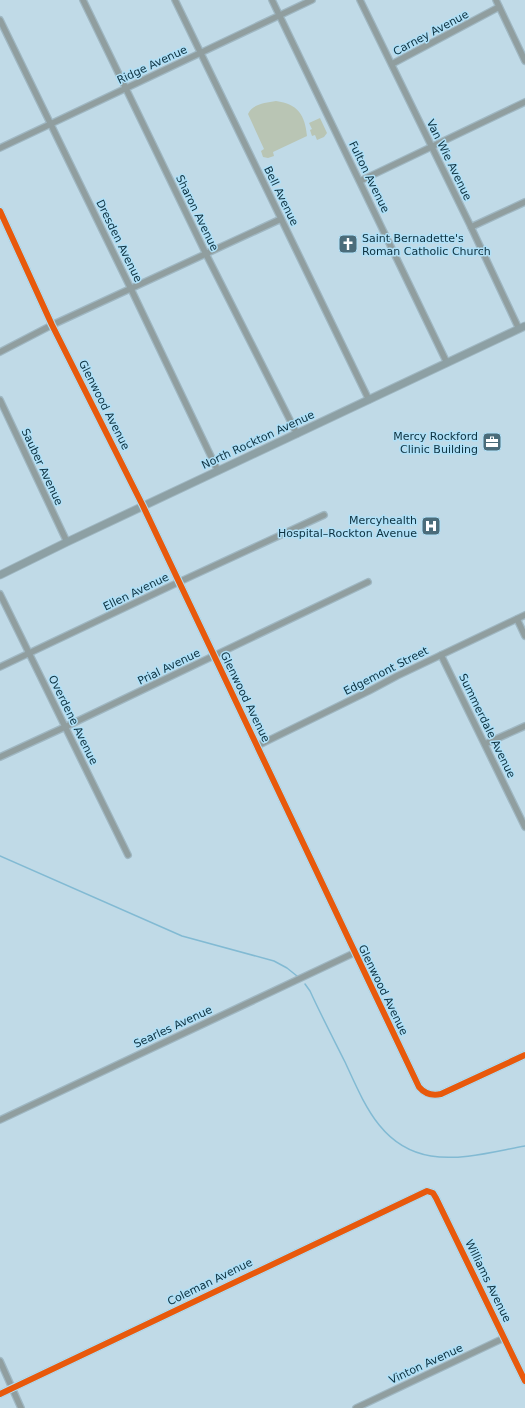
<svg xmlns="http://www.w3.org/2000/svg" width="525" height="1408" font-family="'DejaVu Sans',sans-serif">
<rect width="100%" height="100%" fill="#c0dae7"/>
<g fill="#b9c5b4">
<path d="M 276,101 C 298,104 305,115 307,136 L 273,152 L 274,156 L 268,158 L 263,157 L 261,151 L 264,149 L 248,114 C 252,104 265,103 276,101 Z"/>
<path d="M 320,118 L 327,133 L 324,137 L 317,140 L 315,135 L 312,136 L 310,130 L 312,129 L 309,123 Z"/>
</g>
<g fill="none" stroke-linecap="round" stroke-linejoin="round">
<g stroke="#82bad3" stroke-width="1.5">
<path d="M 0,856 L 182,936 L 274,961 L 287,968 L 297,976"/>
<path d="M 305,984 L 310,991 C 321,1015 333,1038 345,1062 C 364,1103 381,1148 431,1156 C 461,1161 496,1151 525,1146"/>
</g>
<defs>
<g id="minor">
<path d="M 83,0 L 206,254 L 297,434"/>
<path d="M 175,0 L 369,400"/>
<path d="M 272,0 L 447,363"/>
<path d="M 360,0 L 471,227 L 519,329"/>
<path d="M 496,0 L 525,61"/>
<path d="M 0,20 L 131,289 L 218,471"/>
<path d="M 392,64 L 499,7"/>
<path d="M 0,148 L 312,0"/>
<path d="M 360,181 L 525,102"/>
<path d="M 0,211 L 52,325 L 143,506 L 419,1087 C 425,1094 432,1096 441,1094 L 525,1055"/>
<path d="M 471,227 L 525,202"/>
<path d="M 0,352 L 52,325 L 281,219"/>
<path d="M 0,400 L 67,542"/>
<path d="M 0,594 L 128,855"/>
<path d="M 517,619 L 525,636"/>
<path d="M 441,655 L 525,827"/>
<path d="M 0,667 L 179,582 L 324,515"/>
<path d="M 485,744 L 525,726"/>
<path d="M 257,746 L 369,691 L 397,676 L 525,615"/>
<path d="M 0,757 L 65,727 L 368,582"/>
<path d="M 0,1120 L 354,953"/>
<path d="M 0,1361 L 21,1408"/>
<path d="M 0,1394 L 427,1191 L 433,1193 L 436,1198 L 525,1381"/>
<path d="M 356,1408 L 504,1338"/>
</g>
<path id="major" d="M 0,575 L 67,542 L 525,326"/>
</defs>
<use href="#minor" stroke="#9fb7c2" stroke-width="8"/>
<use href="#major" stroke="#9fb7c2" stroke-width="9"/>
<use href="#minor" stroke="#909e9f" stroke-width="5.5"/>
<use href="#major" stroke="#8da0a4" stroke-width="7"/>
<defs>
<g id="cycleway">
<path d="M 0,211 L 52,325 L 143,506 L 419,1087 C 425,1094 432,1096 441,1094 L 525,1055"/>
<path d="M 0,1394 L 427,1191 L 433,1193 L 436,1198 L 525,1381"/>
</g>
</defs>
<use href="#cycleway" stroke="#b0e0f7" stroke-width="8"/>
<use href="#cycleway" stroke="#e8590c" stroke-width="6"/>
</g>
<defs>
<symbol id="church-square" viewBox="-11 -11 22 22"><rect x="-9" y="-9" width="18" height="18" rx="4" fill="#4b6c7a" stroke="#b0e0f7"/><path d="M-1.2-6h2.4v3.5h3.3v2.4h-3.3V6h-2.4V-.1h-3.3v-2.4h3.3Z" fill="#fff"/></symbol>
<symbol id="office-square" viewBox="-11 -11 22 22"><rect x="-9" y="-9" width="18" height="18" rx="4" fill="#4b6c7a" stroke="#b0e0f7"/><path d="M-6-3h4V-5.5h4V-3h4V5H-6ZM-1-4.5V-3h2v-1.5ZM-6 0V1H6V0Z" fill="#fff"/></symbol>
<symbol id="hospital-square" viewBox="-11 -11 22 22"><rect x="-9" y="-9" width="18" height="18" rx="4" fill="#4b6c7a" stroke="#b0e0f7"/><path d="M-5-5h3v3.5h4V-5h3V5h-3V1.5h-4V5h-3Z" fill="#fff"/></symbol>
</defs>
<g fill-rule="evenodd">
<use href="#church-square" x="337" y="233" width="22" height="22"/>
<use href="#office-square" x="481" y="431" width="22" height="22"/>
<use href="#hospital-square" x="420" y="515" width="22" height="22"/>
</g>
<g text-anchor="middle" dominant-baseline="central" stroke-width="3" stroke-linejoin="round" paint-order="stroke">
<g font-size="11" fill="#0c3140" stroke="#b0e0f7">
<text transform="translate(431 33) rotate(-28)">Carney Avenue</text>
<text transform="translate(152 65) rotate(-25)">Ridge Avenue</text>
<text transform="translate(449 160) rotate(64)">Van Wie Avenue</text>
<text transform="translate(369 177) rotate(64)">Fulton Avenue</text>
<text transform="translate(281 196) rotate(64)">Bell Avenue</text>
<text transform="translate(197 213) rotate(64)">Sharon Avenue</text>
<text transform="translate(119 241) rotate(64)">Dresden Avenue</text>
<text transform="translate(104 405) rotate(63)">Glenwood Avenue</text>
<text transform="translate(258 440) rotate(-25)">North Rockton Avenue</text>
<text transform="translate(42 467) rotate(65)">Sauber Avenue</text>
<text transform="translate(136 592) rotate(-26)">Ellen Avenue</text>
<text transform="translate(169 667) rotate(-26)">Prial Avenue</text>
<text transform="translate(386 671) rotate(-27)">Edgemont Street</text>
<text transform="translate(245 697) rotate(64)">Glenwood Avenue</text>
<text transform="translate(73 720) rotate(64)">Overdene Avenue</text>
<text transform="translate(487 726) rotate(64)">Summerdale Avenue</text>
<text transform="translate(383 990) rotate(64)">Glenwood Avenue</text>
<text transform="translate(173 1027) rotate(-25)">Searles Avenue</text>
<text transform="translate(488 1281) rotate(64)">Williams Avenue</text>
<text transform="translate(210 1282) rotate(-26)">Coleman Avenue</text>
<text transform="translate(426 1364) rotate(-25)">Vinton Avenue</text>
</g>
<g font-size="11" fill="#0c3140" stroke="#b0e0f7" text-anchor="end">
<text x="362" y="238" text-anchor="start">Saint Bernadette's<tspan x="362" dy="13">Roman Catholic Church</tspan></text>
<text x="478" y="436">Mercy Rockford<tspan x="478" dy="13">Clinic Building</tspan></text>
<text x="417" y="520">Mercyhealth<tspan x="417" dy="13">Hospital–Rockton Avenue</tspan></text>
</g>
</g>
</svg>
